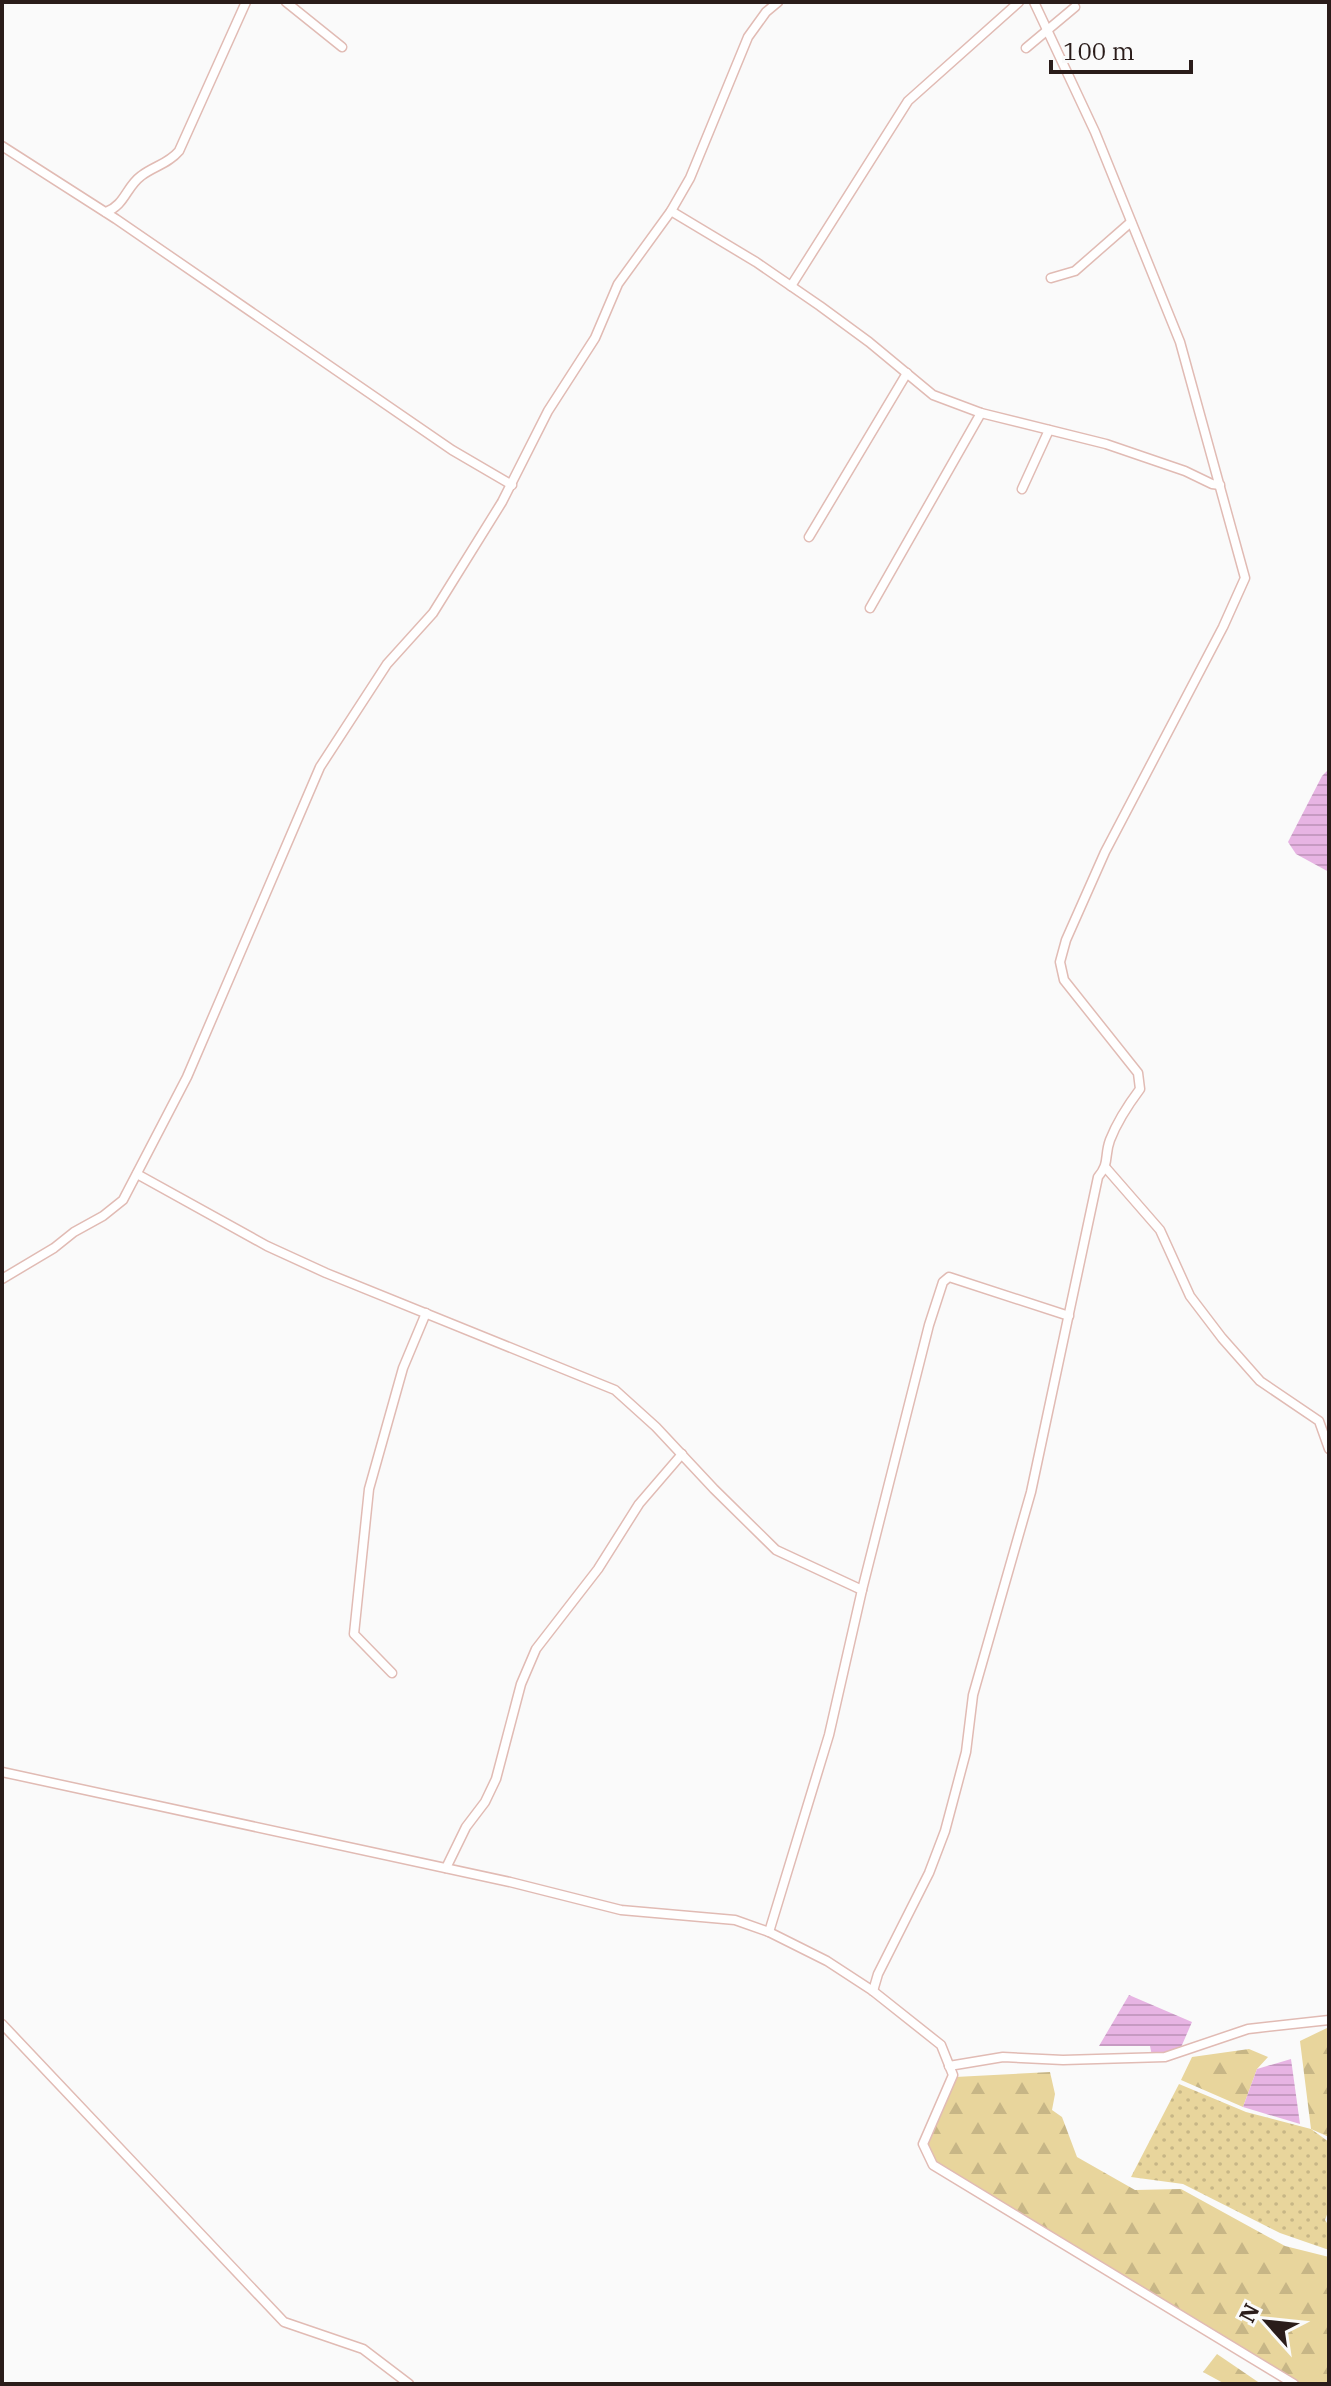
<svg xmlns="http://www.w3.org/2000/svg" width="1331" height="2386" font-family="'IBM Plex Serif',serif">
<defs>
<pattern id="grass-dots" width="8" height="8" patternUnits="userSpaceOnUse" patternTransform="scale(2)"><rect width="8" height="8" fill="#e8d59c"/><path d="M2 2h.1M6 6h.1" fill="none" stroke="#c7b686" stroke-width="1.8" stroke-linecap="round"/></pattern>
<pattern id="forest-firs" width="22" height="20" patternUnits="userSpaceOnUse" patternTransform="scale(2)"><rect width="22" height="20" fill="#e8d59c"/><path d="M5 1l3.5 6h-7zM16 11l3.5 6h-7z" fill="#c7b686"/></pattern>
<pattern id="water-rules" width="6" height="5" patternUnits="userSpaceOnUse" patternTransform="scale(2)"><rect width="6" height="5" fill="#e7b4e3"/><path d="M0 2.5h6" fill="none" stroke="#c69ac2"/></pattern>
</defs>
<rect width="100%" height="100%" fill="#fafafa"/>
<path fill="url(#grass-dots)" d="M 1179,2084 L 1246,2112 L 1311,2129 L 1329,2142 L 1329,2209 L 1325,2220 L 1329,2226 L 1329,2250 L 1280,2233 L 1183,2184 L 1131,2177 Z"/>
<g fill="url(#forest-firs)">
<path d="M 1329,2027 L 1329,2137 L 1311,2129 L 1300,2041 Z"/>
<path d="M 1249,2049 L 1268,2057 L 1257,2069 L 1243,2107 L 1181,2080 L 1192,2057 Z"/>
<path d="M 1050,2072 L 1055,2094 L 1052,2110 L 1062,2117 L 1077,2157 L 1135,2190 L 1181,2189 L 1285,2246 L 1329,2257 L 1329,2384 L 1294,2384 L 933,2165 L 923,2144 L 955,2077 Z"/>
<path d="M 1217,2354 L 1261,2384 L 1225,2384 L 1203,2372 Z"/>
</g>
<g fill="url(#water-rules)">
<path d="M 1329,769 L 1329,872 L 1296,854 L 1288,842 L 1322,776 Z"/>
<path d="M 1129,1995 L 1192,2022 L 1179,2052 L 1152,2056 L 1150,2046 L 1099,2046 Z"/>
<path d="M 1291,2059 L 1300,2124 L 1243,2107 L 1257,2069 Z"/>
</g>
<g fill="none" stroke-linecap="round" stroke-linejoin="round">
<defs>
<g id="street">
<path d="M 286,2 L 342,47"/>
<path d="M 1026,48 L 1075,7"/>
<path d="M 2,146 L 116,219 L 452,450 L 512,485"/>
<path d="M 671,211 L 756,262 L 820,306 L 869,342 L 933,395 L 981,413 L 1106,444 L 1185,471 L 1212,484 L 1220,485"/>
<path d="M 106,212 C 125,205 126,187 141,176 C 154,166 168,164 179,151 L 246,2"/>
<path d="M 1051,278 L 1075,271 L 1131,222"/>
<path d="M 791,286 L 908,101 L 1019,2"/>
<path d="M 1022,489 L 1049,430"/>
<path d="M 809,537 L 907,373"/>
<path d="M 870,608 L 981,413"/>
<path d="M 1106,1168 L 1160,1230 L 1190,1296 L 1222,1338 L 1260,1381 L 1319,1421 L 1329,1449"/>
<path d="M 137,1174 L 267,1246 L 326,1273 L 615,1390 L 656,1427 L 714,1489 L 776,1550 L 862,1590"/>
<path d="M 2,1279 L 54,1248 L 74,1232 L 103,1216 L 123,1200 L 187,1077 L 320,767 L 387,664 L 433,613 L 502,502 L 548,411 L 595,338 L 618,284 L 671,211 L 690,178 L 748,37 L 766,12 L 778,2"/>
<path d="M 392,1673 L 354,1634 L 369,1489 L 403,1368 L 426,1313"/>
<path d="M 2,1772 L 510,1882 L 621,1910 L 735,1920 L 769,1932 L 827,1961 L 873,1991 L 941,2045 L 953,2075 L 923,2144 L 933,2165 L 1294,2384"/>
<path d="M 446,1868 L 466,1827 L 485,1802 L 496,1779 L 521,1684 L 536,1649 L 598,1569 L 639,1504 L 682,1454"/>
<path d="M 769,1932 L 829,1735 L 862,1590 L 929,1325 L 943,1282 L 949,1277 L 1069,1316"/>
<path d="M 873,1991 L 878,1974 L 929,1873 L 945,1831 L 966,1752 L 973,1695 L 1031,1492 L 1098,1177 C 1110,1163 1104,1156 1110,1140 C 1117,1122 1128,1105 1140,1089 L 1138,1073 L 1064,980 L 1060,962 L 1066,940 L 1105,852 L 1223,627 L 1245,578 L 1180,342 L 1095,132 L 1034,2"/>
<path d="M 2,2024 L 284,2322 L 363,2349 L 409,2384"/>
<path d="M 949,2066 L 1003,2057 L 1063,2060 L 1165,2057 L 1248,2029 L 1329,2020"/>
</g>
</defs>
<use href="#street" stroke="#e1bbb4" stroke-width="11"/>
<use href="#street" stroke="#fff" stroke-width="8"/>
</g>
<rect width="1331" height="2386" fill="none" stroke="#2a1c1a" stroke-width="8"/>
<g transform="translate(1267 2322) rotate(297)" stroke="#fafafa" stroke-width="6" paint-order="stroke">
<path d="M0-6L14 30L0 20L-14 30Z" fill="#2a1c1a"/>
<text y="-12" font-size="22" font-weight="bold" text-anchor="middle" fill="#2a1c1a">N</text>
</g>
<path d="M1051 60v12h140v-12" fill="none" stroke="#2a1c1a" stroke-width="4"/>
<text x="1063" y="60" font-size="24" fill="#2a1c1a" stroke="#fafafa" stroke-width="6" paint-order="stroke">100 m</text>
</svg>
